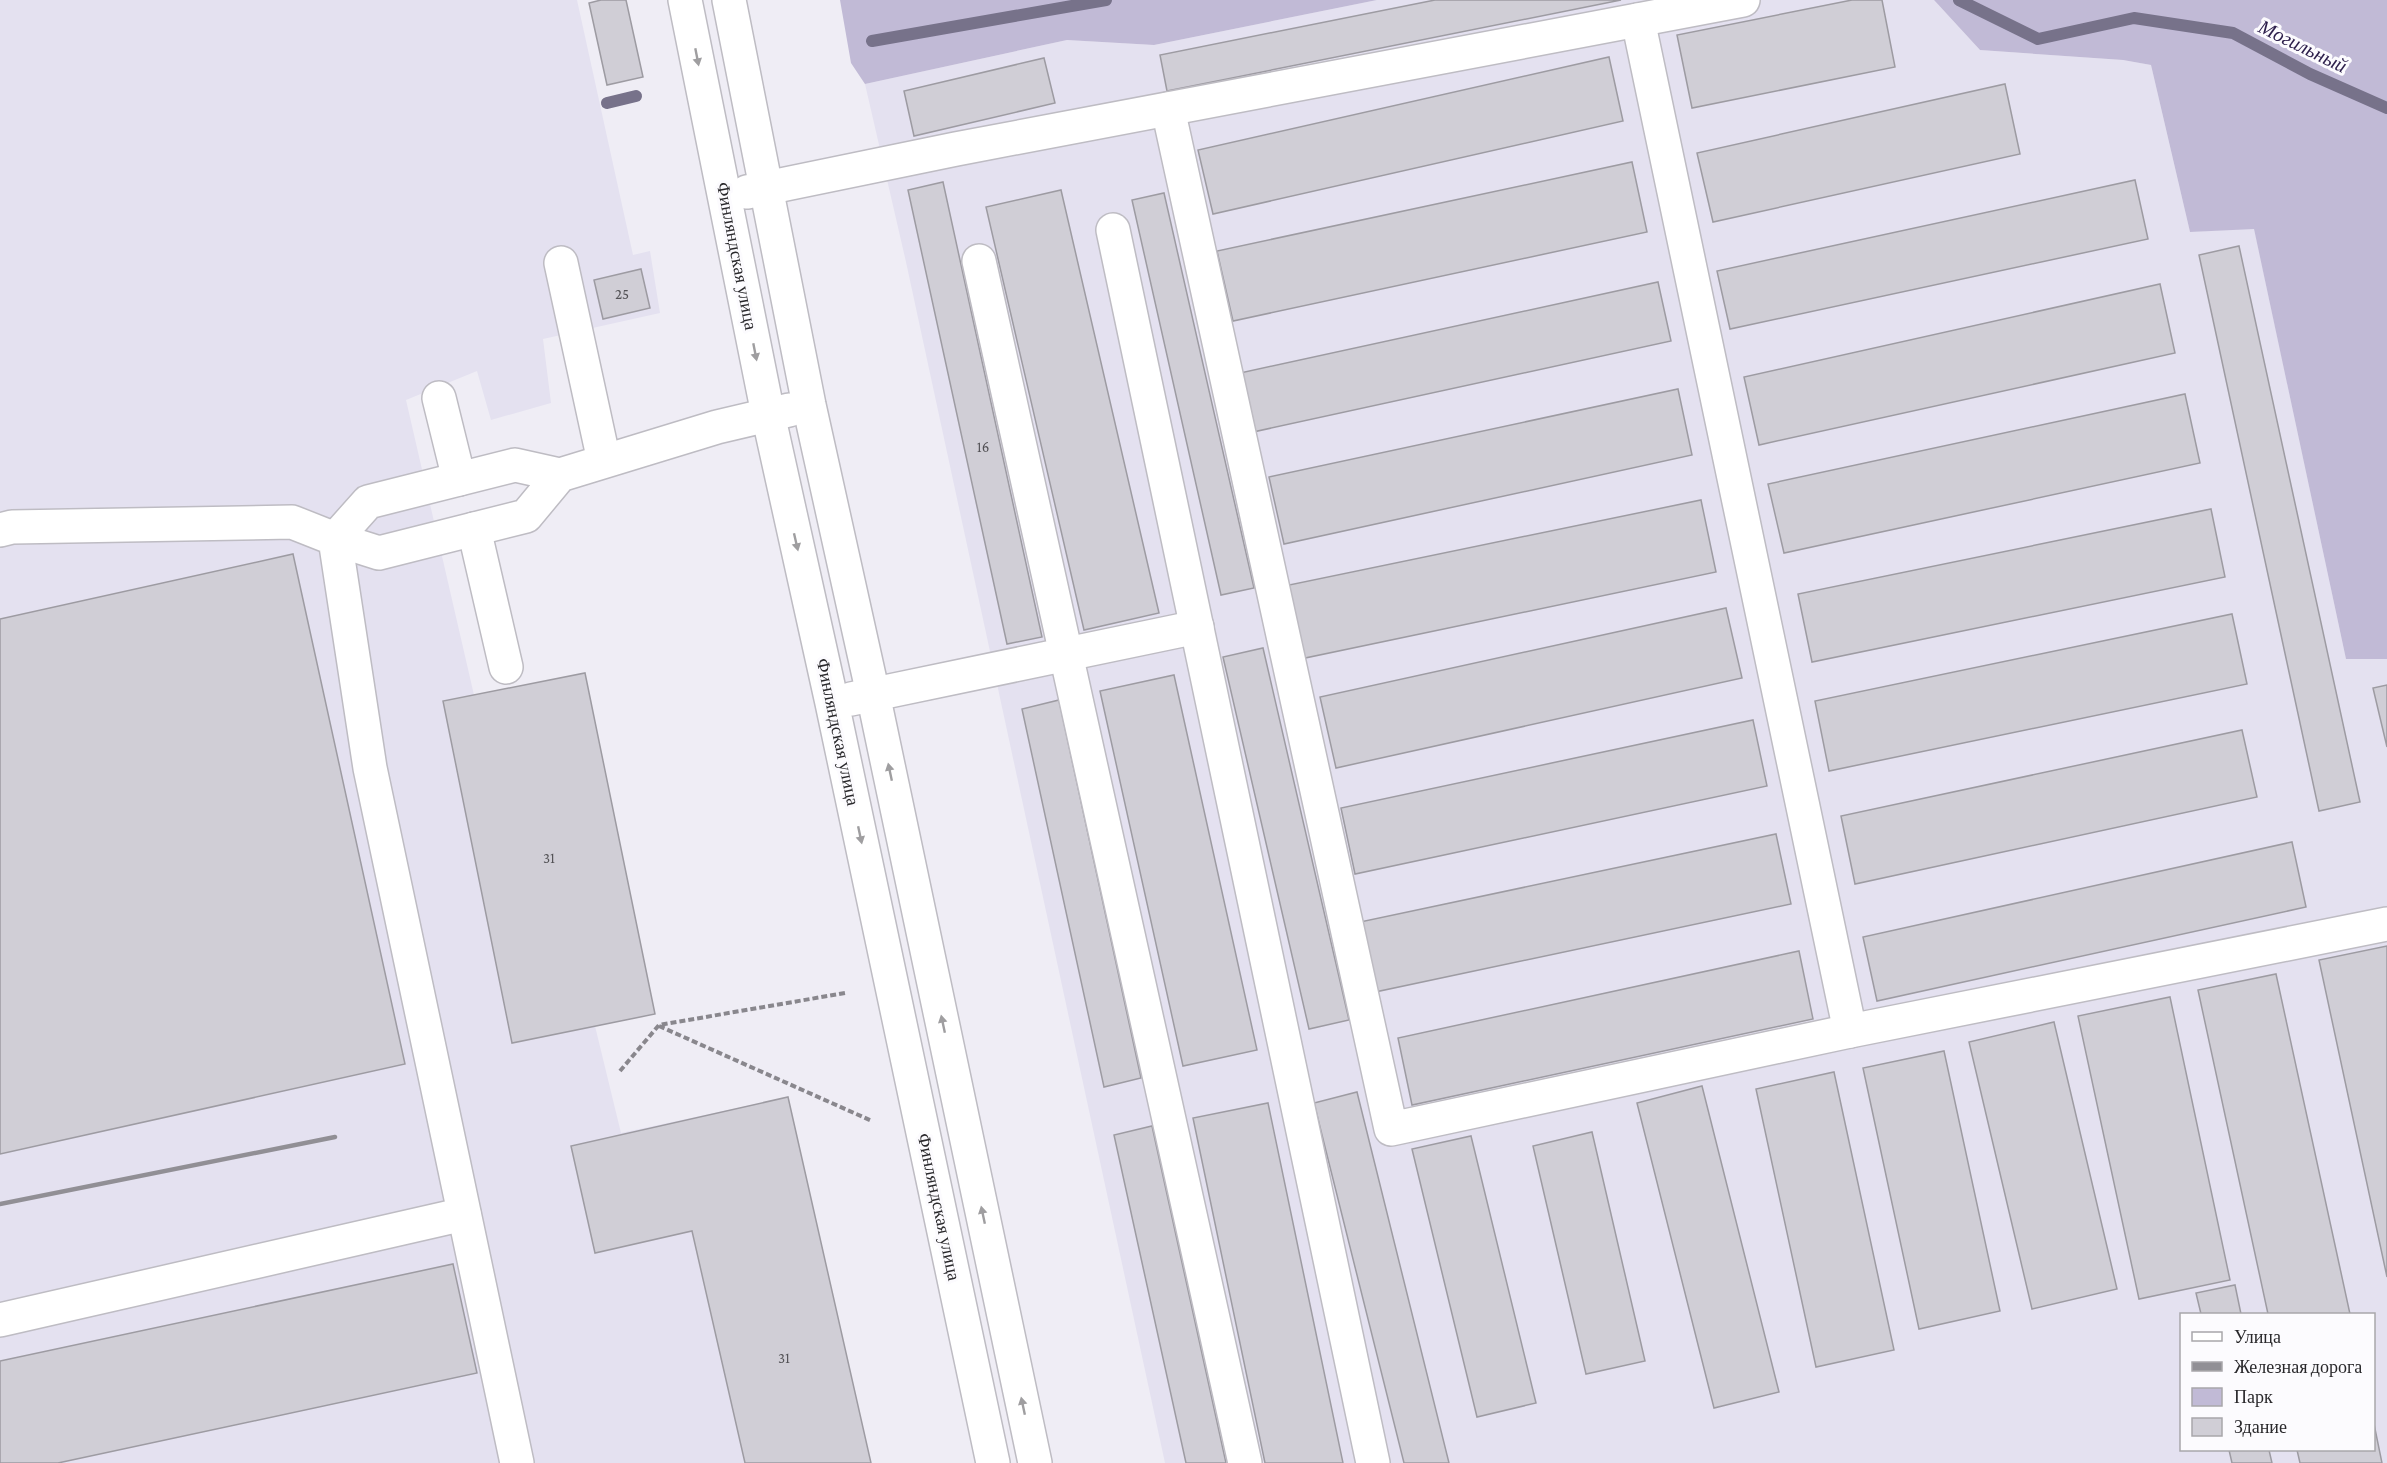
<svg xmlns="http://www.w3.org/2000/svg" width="2387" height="1463" font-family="'Crimson Pro',serif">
<rect width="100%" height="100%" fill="#efedf5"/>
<g fill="#e4e1f0" fill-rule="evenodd">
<path d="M 0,0 L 577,0 L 633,255 L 650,251 L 660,313 L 543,339 L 551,403 L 491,420 L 477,371 L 406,400 L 474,695 L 585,673 L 655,1014 L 595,1026 L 621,1133 L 788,1097 L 871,1463 L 0,1463 Z"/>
<path d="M 1377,0 L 1934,0 L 1980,50 L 2123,60 L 2151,65 L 2190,232 L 2254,228 L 2346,659 L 2387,659 L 2387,1463 L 1165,1463 L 906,262 L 865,84 L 1067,40 L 1154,45 ZM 2182,1314 L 2374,1314 L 2374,1450 L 2182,1450 Z"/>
</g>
<g fill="#c1bad6">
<path d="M 840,0 L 1377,0 L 1154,45 L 1067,40 L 865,84 L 851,63 Z"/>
<path d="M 1934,0 L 2387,0 L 2387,659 L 2346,659 L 2254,229 L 2190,232 L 2151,65 L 2123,60 L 1980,50 Z"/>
</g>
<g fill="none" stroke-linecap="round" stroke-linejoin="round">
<g stroke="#77728a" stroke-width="12">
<path d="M 1959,0 L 2038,39 L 2134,18 L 2233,33 L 2310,74 L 2387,108"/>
<path d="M 872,41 L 1106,0"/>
<path d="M 607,103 L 636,96"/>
</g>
</g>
<g fill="#d0ced6" stroke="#9d9ba2" stroke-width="1.5">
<path d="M 601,0 L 626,0 L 643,77 L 607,85 L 589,3 Z"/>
<path d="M 1435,0 L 1621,0 L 1167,91 L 1160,55 Z"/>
<path d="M 1852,0 L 1882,0 L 1895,67 L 1692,108 L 1677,35 Z"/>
<path d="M 1609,57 L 1623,121 L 1213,214 L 1198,150 Z"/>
<path d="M 1044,58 L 1055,103 L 914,136 L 904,91 Z"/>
<path d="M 2005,84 L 2020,154 L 1713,222 L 1697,153 Z"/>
<path d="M 1632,162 L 1647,232 L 1233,321 L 1217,251 Z"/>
<path d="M 2135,180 L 2148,239 L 1730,329 L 1717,271 Z"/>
<path d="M 943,182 L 1042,637 L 1007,644 L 908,190 Z"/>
<path d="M 1061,190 L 1159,613 L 1084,630 L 986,207 Z"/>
<path d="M 1164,193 L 1254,588 L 1221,595 L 1132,200 Z"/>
<path d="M 2239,246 L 2360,802 L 2319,811 L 2199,255 Z"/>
<path d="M 641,269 L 650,308 L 603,319 L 594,280 Z"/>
<path d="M 1658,282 L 1671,341 L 1253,432 L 1240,373 Z"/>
<path d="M 2160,284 L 2175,353 L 1759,445 L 1744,377 Z"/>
<path d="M 1678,389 L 1692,455 L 1284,544 L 1269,477 Z"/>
<path d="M 2185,394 L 2200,463 L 1784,553 L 1768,484 Z"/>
<path d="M 1701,500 L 1716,572 L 1305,658 L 1289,585 Z"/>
<path d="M 2211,509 L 2225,577 L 1812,662 L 1798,594 Z"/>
<path d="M 293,554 L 405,1064 L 0,1154 L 0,619 Z"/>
<path d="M 1726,608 L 1742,678 L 1336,768 L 1320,697 Z"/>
<path d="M 2232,614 L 2247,684 L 1829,771 L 1815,701 Z"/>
<path d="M 1263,648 L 1349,1020 L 1309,1029 L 1223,657 Z"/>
<path d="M 585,673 L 655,1014 L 512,1043 L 443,701 Z"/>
<path d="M 1174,675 L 1257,1050 L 1183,1066 L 1100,691 Z"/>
<path d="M 2387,685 L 2387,747 L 2373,688 Z"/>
<path d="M 1059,700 L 1141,1078 L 1104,1087 L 1022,709 Z"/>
<path d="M 1753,720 L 1767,786 L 1355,874 L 1341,808 Z"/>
<path d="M 2242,730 L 2257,797 L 1855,884 L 1841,816 Z"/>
<path d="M 1776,834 L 1791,904 L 1375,992 L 1360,922 Z"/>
<path d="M 2292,842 L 2306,907 L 1877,1001 L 1863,937 Z"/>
<path d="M 2387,946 L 2387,1277 L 2319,960 Z"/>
<path d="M 1799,951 L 1813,1019 L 1412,1105 L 1398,1038 Z"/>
<path d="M 2276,974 L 2350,1314 L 2268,1314 L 2198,990 Z"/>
<path d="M 2170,997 L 2230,1280 L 2139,1299 L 2078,1016 Z"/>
<path d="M 2054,1022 L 2117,1289 L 2032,1309 L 1969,1042 Z"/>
<path d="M 1944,1051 L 2000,1311 L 1919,1329 L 1863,1068 Z"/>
<path d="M 1834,1072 L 1894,1350 L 1816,1367 L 1756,1089 Z"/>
<path d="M 1702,1086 L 1779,1392 L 1714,1408 L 1637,1103 Z"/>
<path d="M 1357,1092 L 1449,1463 L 1404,1463 L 1314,1103 Z"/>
<path d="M 788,1097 L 871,1463 L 745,1463 L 692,1231 L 595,1253 L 571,1146 Z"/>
<path d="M 1268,1103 L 1343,1463 L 1265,1463 L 1193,1118 Z"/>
<path d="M 1152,1126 L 1226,1463 L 1186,1463 L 1114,1135 Z"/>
<path d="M 1592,1132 L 1645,1361 L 1586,1374 L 1533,1146 Z"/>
<path d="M 1471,1136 L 1536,1403 L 1477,1417 L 1412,1149 Z"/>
<path d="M 453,1264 L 477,1373 L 58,1463 L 0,1463 L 0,1361 Z"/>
<path d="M 2235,1285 L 2241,1314 L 2201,1314 L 2196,1293 Z"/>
<path d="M 2374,1424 L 2382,1463 L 2300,1463 L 2297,1450 L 2374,1450 Z"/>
<path d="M 2229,1450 L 2269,1450 L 2272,1463 L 2232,1463 Z"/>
</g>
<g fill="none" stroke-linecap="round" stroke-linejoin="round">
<defs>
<g id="minor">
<path d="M 685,0 L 768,414 L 832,703 L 993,1463"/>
<path d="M 729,0 L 809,405 L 873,694 L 1035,1463"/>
<path d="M 1638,20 L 1850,1031"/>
<path d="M 1168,109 L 1391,1129 L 1850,1031 L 2387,924"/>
<path d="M 747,192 L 956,149 L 1743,0"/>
<path d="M 1113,230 L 1373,1463"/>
<path d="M 979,261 L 1245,1463"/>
<path d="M 561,263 L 604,461"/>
<path d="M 439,398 L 459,479"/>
<path d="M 560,475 L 526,516 L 379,553 L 335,539 L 368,502 L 515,465 L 560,475 L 717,427 L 789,410"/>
<path d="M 474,529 L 506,667"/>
<path d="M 0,530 L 12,527 L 292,522 L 335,539 L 370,768 L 517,1463"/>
<path d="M 851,699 L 1197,627"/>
<path d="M 0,1320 L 464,1214"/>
</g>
</defs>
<use href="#minor" stroke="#bebcc3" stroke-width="36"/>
<g stroke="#89878d" stroke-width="4" stroke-dasharray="6 3" stroke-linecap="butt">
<path d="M 659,1026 L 872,1121"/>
<path d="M 620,1071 L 659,1025 L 845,993"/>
</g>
<use href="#minor" stroke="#fff" stroke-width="33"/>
<path stroke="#918f95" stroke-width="4.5" d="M 0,1204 L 335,1137"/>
</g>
<defs><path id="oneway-solid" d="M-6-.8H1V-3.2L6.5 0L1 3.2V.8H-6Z" transform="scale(1.5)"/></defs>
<g fill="#9f9ea0">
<use href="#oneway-solid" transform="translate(697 57) rotate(79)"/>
<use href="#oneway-solid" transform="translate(755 352) rotate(79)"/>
<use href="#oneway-solid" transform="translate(796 542) rotate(77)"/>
<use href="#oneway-solid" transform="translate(890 772) rotate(-102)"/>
<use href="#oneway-solid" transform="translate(860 835) rotate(78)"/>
<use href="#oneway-solid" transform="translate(943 1024) rotate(-102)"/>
<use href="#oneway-solid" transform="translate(983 1215) rotate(-102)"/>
<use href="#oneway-solid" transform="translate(1023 1406) rotate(-102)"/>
</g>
<g text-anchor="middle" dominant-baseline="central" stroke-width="6" stroke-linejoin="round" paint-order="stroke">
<g font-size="15" fill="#535256">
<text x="622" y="294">25</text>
<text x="983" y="447">16</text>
<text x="549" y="858">31</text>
<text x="784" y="1358">31</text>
</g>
<g font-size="18" fill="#29282b" stroke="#fcfbfe">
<text transform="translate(737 256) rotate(79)">Финляндская улица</text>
<text transform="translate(838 732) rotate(78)">Финляндская улица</text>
<text transform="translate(939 1207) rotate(78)">Финляндская улица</text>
</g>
<g font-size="20" font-style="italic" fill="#2e204c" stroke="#fcfbfe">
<text transform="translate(2303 46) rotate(26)">Могильный</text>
</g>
</g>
<rect x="2180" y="1313" width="195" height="138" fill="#fcfbfe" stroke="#a8a7aa" stroke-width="1.5"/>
<rect x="2192" y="1332" width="30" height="9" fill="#ffffff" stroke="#a8a7aa" stroke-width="1.5"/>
<text x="2234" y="1343" font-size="18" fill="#29282b">Улица</text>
<rect x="2192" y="1362" width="30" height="9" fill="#918f95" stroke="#a8a7aa" stroke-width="1.5"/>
<text x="2234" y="1373" font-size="18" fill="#29282b">Железная дорога</text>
<rect x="2192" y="1388" width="30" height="18" fill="#c1bad6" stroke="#a8a7aa" stroke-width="1.5"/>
<text x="2234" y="1403" font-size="18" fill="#29282b">Парк</text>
<rect x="2192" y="1418" width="30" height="18" fill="#d0ced6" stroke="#a8a7aa" stroke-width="1.5"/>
<text x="2234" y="1433" font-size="18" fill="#29282b">Здание</text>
</svg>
